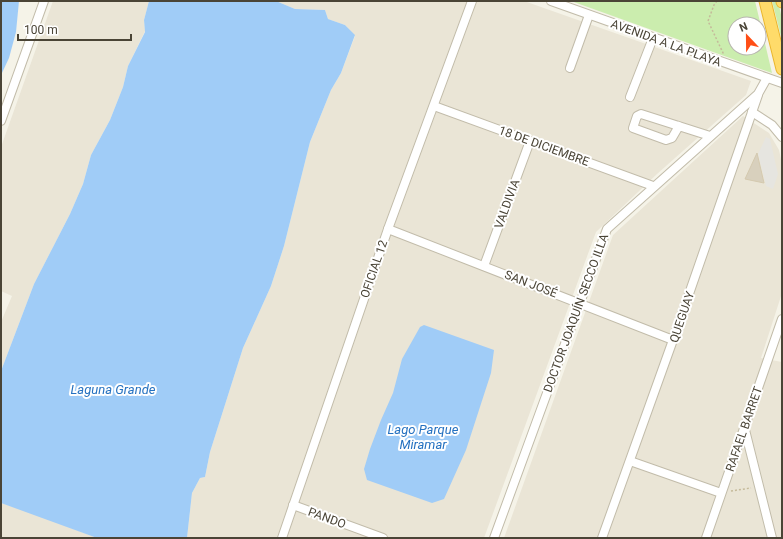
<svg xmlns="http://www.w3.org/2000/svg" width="783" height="539" font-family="Roboto,sans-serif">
<rect width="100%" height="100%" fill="#f5f3e8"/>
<g fill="#eae5d6">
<path d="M 53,1 L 149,1 L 144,20 L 145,31 L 128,66 L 123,87 L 110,120 L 91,155 L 83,184 L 70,214 L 34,284 L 1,371 L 1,322 L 12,296 L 1,291 L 1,147 Z"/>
<path d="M 276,1 L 524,1 L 751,81 L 746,95 L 657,174 L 596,232 L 484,538 L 187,538 L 192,493 L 200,478 L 205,477 L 210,452 L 243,348 L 271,286 L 284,246 L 310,142 L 331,90 L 341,73 L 355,36 L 345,25 L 328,19 L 325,10 L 295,9 Z"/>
<path d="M 743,116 L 769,133 L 779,150 L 782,164 L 782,293 L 761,358 L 782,362 L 782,538 L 504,538 L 613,235 Z"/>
<path d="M 1,503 L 32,513 L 97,538 L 1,538 Z"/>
</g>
<g fill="#cbedae" fill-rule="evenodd">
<path d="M 571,1 L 755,1 L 772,73 ZM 735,24 L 759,24 L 759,48 L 735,48 Z"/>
<path d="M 772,1 L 778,1 L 782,19 L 782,40 Z"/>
</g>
<path fill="#e6e5e0" d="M 766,137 L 770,139 L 778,174 L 773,189 L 766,186 L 758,154 Z"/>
<g fill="#a0ccf7">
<path d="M 1,1 L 19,1 L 16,32 L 9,58 L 1,75 Z"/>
<path d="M 149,1 L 276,1 L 295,9 L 325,10 L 328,19 L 345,25 L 355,35 L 341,73 L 331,90 L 310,142 L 284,246 L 271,286 L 243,348 L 210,452 L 205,477 L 200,478 L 192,493 L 187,538 L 97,538 L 1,503 L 1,371 L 34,284 L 70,214 L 83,184 L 91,155 L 110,120 L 123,87 L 128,66 L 145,32 L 144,20 Z"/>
<path d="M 424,325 L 494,350 L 491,373 L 466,450 L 444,499 L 432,503 L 367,480 L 364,469 L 370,449 L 381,420 L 393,393 L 402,359 L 420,327 Z"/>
</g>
<path fill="#d8d0bd" stroke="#d4c9af" d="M 757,153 L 764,183 L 745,179 Z"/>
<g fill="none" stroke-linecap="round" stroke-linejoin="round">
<defs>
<g id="minor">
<path d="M 551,1 L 782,83"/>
<path d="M 570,68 L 589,15"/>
<path d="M 630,97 L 653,38"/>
<path d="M 434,106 L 653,186"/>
<path d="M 752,112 L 772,125 L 782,137"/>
<path d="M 1,121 L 44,1"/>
<path d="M 679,126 L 672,138 L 666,140 L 633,128 L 637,116 L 641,114 L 710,136"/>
<path d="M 388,229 L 673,340"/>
<path d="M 484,266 L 530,141"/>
<path d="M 745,430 L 772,538"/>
<path d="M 630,461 L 721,493"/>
<path d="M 293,505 L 383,538"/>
<path d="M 282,538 L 388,229 L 472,1"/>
<path d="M 494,538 L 607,229 L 758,94 L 767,78"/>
<path d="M 602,538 L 673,340 L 758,95"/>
<path d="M 706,538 L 782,319"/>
</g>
<g id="highway">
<path d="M 765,1 L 782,69"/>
<path d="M 782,1 L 782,2"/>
</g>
</defs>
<use href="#minor" stroke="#c2bcaa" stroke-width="10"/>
<use href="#highway" stroke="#ebb62d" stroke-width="13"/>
<g stroke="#c5ba9a" stroke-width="1.5" stroke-dasharray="2 2" stroke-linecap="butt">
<path d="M 717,1 L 714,5 L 708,21 L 724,55"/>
<path d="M 731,491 L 751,488"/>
</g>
<use href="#minor" stroke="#fff" stroke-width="8"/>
<use href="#highway" stroke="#ffdb6a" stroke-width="11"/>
</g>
<g text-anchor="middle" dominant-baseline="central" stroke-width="4" stroke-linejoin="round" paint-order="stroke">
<g font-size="12" fill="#4a4436" stroke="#fff">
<text transform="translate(666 43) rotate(20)">AVENIDA A LA PLAYA</text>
<text transform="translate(544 146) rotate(20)">18 DE DICIEMBRE</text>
<text transform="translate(507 204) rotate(-70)">VALDIVIA</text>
<text transform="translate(374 269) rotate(-71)">OFICIAL 12</text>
<text transform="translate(531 284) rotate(21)">SAN JOSÉ</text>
<text transform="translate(576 313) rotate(-70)">DOCTOR JOAQUÍN SECCO ILLA</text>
<text transform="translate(682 317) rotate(-71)">QUEGUAY</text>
<text transform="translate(744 429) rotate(-71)">RAFAEL BARRET</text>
<text transform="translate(327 518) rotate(20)">PANDO</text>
</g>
<g font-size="13" font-style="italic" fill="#2571c0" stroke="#fff">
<text x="113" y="389">Laguna Grande</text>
<text x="423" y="429">Lago Parque<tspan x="423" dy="15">Miramar</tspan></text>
</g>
</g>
<rect width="783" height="539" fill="none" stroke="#4a4436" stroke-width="4"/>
<g transform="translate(747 36) rotate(338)"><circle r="19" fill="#ffffff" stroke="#b7b4af"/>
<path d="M0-3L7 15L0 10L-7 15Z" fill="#ff4e16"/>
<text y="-6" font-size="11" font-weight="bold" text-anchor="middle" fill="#4a4436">N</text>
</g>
<path d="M18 34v6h113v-6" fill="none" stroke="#4a4436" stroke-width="2"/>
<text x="24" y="34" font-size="12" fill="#4a4436" stroke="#ffffff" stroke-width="3" paint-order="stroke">100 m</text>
</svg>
